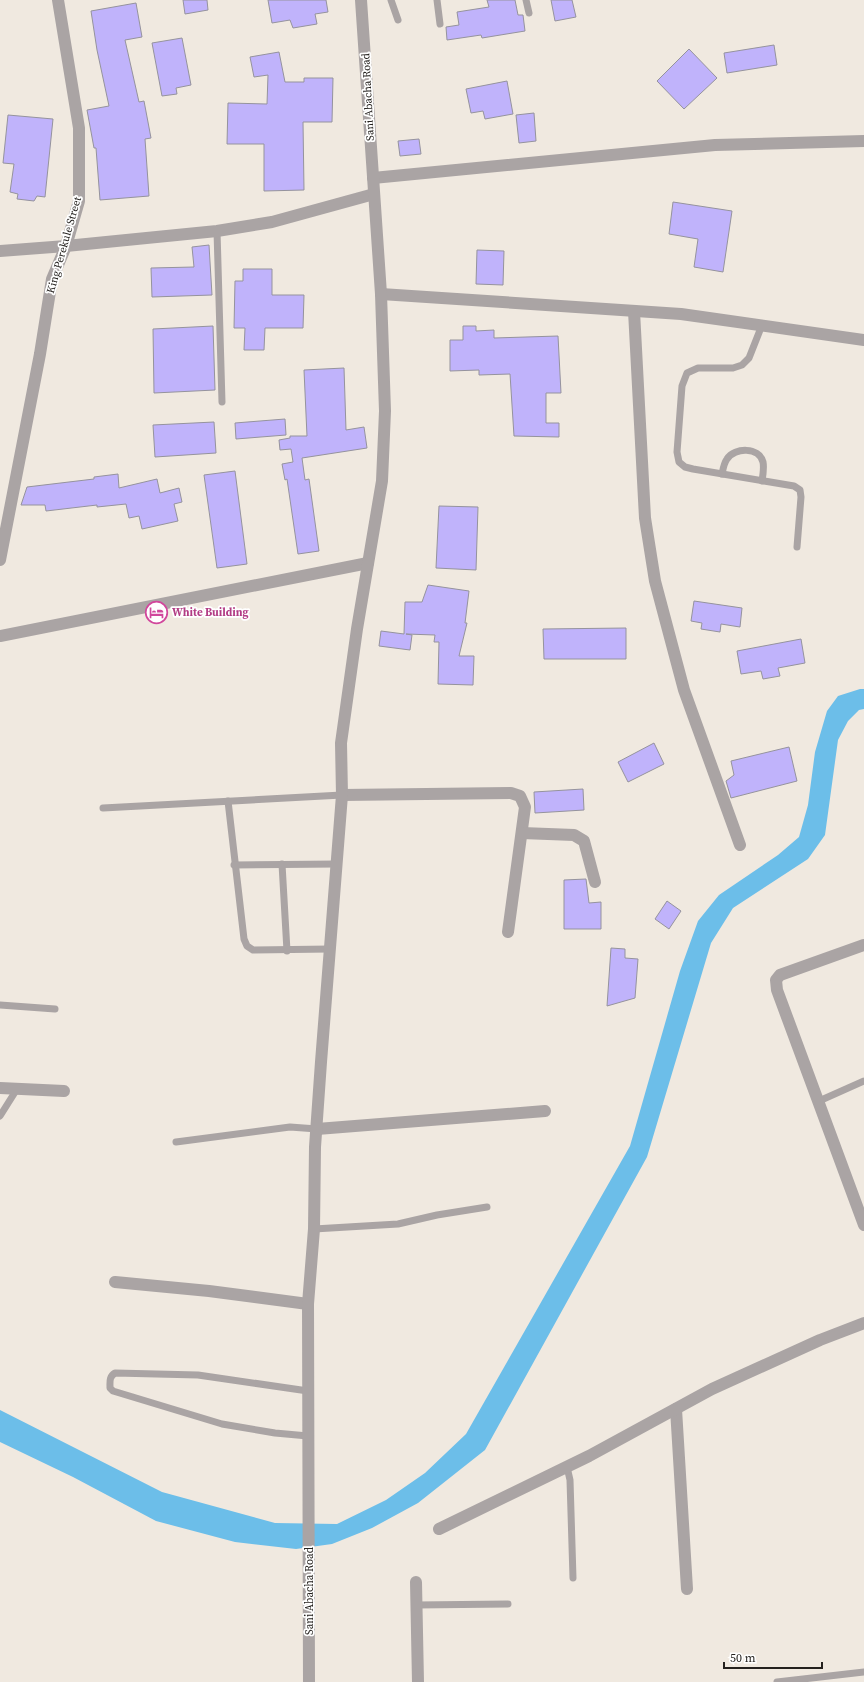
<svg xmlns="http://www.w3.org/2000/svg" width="864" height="1682" font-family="'Source Serif 4',serif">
<rect width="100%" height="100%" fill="#f0e9e0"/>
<path fill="#6cbee9" d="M 860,689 L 864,689 L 864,709 L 859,710 L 848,721 L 838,740 L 825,835 L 808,859 L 733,908 L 711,943 L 647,1157 L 485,1450 L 418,1503 L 372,1528 L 332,1544 L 296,1549 L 235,1542 L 156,1521 L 73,1477 L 0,1442 L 0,1410 L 162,1492 L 275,1523 L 337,1524 L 386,1500 L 425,1473 L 466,1434 L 630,1146 L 680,971 L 698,921 L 719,895 L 778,855 L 799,837 L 808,805 L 815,752 L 827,711 L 838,696 Z"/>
<g fill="#c0b3fb" stroke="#95939d">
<path d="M 183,0 L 207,0 L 208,10 L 185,14 Z"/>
<path d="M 268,0 L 326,0 L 328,12 L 315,14 L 317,24 L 293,28 L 290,20 L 272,23 Z"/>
<path d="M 487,0 L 515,0 L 518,15 L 523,15 L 525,31 L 482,38 L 481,35 L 447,40 L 446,27 L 459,25 L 457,12 L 489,7 Z"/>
<path d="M 551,0 L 572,0 L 576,17 L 555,21 Z"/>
<path d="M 136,3 L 142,37 L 125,40 L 139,102 L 144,101 L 151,138 L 145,139 L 149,196 L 100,200 L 96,148 L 94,148 L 87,110 L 109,106 L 97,50 L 91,11 Z"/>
<path d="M 182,38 L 191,85 L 176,88 L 177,94 L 162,96 L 152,43 Z"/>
<path d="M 774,45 L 777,65 L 727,73 L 724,53 Z"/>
<path d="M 689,49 L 717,78 L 684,109 L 657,81 Z"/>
<path d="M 279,52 L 285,82 L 304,82 L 304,78 L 333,78 L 332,122 L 303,122 L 304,190 L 264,191 L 264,144 L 227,144 L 228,103 L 267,104 L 268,75 L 254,77 L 250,57 Z"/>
<path d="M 507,81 L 513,114 L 485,119 L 483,111 L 471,113 L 466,89 Z"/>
<path d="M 534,113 L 536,141 L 519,143 L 516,115 Z"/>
<path d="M 8,115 L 53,119 L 45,197 L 37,196 L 34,201 L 17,199 L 18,194 L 10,192 L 14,164 L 3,163 Z"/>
<path d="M 419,139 L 421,154 L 400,156 L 398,141 Z"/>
<path d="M 673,202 L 732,211 L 723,272 L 694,267 L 698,239 L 669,234 Z"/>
<path d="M 209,245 L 212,295 L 152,297 L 151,268 L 194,267 L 192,247 Z"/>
<path d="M 477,250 L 504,251 L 503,285 L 476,284 Z"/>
<path d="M 243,269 L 272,269 L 272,295 L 304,295 L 303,328 L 265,328 L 264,350 L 244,350 L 245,328 L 234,328 L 235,281 L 243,281 Z"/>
<path d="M 213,326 L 215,390 L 154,393 L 153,329 Z"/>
<path d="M 463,326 L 476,326 L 476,331 L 494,330 L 494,338 L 558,336 L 561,393 L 546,393 L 546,423 L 559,423 L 559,437 L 514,436 L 510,374 L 479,375 L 479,370 L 450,371 L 450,340 L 463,340 Z"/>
<path d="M 344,368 L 346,430 L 364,427 L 367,448 L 302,458 L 305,480 L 309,479 L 319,551 L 298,554 L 287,479 L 285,480 L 282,464 L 293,462 L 291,449 L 280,450 L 279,440 L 290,438 L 290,436 L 307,436 L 304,370 Z"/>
<path d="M 285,419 L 286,435 L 236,439 L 235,423 Z"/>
<path d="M 214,422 L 216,453 L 155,457 L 153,425 Z"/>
<path d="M 235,471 L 247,564 L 217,568 L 204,475 Z"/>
<path d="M 118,474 L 119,488 L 157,479 L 160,493 L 179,488 L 182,502 L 174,504 L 178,521 L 142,529 L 139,516 L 129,518 L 126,504 L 97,507 L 97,505 L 46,511 L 45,505 L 21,505 L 27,487 L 94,479 L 94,477 Z"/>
<path d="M 439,506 L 478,507 L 476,570 L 436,568 Z"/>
<path d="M 428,585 L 469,591 L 465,623 L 467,623 L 459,656 L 474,656 L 473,685 L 438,684 L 439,642 L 434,642 L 435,635 L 406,634 L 412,635 L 410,650 L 379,646 L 381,631 L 404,634 L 405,602 L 422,602 Z"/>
<path d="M 694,601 L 742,608 L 740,627 L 721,624 L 720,632 L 701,629 L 702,623 L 691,621 Z"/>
<path d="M 626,628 L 626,659 L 544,659 L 543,629 Z"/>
<path d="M 801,639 L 805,663 L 778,668 L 780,676 L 763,679 L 761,671 L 741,674 L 737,651 Z"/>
<path d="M 654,743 L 664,764 L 628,782 L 618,762 Z"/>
<path d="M 789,747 L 797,781 L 731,798 L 726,781 L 734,775 L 731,761 Z"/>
<path d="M 583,789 L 584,810 L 535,813 L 534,792 Z"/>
<path d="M 586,879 L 589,903 L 601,902 L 601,929 L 564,929 L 564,880 Z"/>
<path d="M 667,901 L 681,911 L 669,929 L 655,919 Z"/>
<path d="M 611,948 L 625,949 L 625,958 L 638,959 L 635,998 L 607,1006 Z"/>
</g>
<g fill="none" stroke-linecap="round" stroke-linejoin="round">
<g stroke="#aaa4a4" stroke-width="7">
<path d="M 391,0 L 398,20"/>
<path d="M 437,0 L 440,24"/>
<path d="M 526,0 L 529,13"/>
<path d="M 217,231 L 222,402"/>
<path d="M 762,325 L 749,358 L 742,365 L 733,368 L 698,368 L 687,373 L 682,386 L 677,452 L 679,462 L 685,467 L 693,469 L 794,486 L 800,490 L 801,497 L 797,547"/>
<path d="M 722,474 C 723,469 724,463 727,459 C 735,447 759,447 763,462 C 764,467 763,475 762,481"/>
<path d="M 228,801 L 244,939 L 247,946 L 253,950 L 330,949"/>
<path d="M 103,808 L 342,795"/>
<path d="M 282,864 L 287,951"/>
<path d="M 234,865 L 337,864"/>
<path d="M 0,1005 L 55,1009"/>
<path d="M 819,1101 L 864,1081"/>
<path d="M 0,1116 L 17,1089"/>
<path d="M 176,1142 L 290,1127 L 317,1129"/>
<path d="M 314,1229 L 398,1224 L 437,1215 L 487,1207"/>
<path d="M 308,1391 L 198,1375 L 115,1373 C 109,1377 110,1381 110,1388 L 113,1391 L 222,1424 L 275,1433 L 308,1436"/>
<path d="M 567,1467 L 570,1480 L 573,1578"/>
<path d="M 416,1605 L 508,1604"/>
<path d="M 777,1682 L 864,1672"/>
</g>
<g stroke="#aaa4a4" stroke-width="12">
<path d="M 0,251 L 66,246 L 217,231 L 272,222 L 374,194"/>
<path d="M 381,294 L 681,314 L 864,340"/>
<path d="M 634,311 L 645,518 L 655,581 L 684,690 L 740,845"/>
<path d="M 0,560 L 40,354 L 52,279 L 66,246 L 79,201 L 79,128 L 58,0"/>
<path d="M 0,636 L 368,563"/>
<path d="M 342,795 L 511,793 L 520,796 L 525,807 L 508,932"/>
<path d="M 522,833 L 574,835 L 584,841 L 595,882"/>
<path d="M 864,945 L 780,975 L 776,980 L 777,990 L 864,1225"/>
<path d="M 0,1088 L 64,1091"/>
<path d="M 317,1129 L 545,1111"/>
<path d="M 115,1282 L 209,1291 L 308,1304"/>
<path d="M 676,1409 L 687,1589"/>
<path d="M 439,1529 L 589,1456 L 712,1389 L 820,1340 L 864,1323"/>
<path d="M 416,1582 L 418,1682"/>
</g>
<g stroke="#aaa4a4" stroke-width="12">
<path d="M 373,178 L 715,145 L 864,141"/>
<path d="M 309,1682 L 308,1304 L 314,1229 L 315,1147 L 321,1062 L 342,795 L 341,743 L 357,629 L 382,481 L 385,411 L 381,294 L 361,0"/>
</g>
</g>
<defs>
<symbol id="hotel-ring" viewBox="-11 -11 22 22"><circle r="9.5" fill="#fff" stroke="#d1479c" stroke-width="1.5"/><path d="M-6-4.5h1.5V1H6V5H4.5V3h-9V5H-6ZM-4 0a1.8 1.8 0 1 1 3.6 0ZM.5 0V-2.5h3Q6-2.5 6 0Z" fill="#d1479c"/></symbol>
</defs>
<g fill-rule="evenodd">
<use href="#hotel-ring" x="144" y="600" width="25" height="25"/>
</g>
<g text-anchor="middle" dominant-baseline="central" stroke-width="3.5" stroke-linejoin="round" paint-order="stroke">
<g font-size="11" fill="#24211e" stroke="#fff">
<text transform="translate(368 97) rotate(-93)">Sani Abacha Road</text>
<text transform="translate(64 245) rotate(-74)">King Perekule Street</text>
<text transform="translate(309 1591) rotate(-90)">Sani Abacha Road</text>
</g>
<g font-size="11" font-weight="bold" fill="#b23c85" stroke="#fff" text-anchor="start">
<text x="172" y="612">White Building</text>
</g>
</g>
<path d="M724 1662v6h98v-6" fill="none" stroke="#24211e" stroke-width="2"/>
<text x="730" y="1662" font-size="12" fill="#24211e" stroke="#ffffff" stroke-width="3" paint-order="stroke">50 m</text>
</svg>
